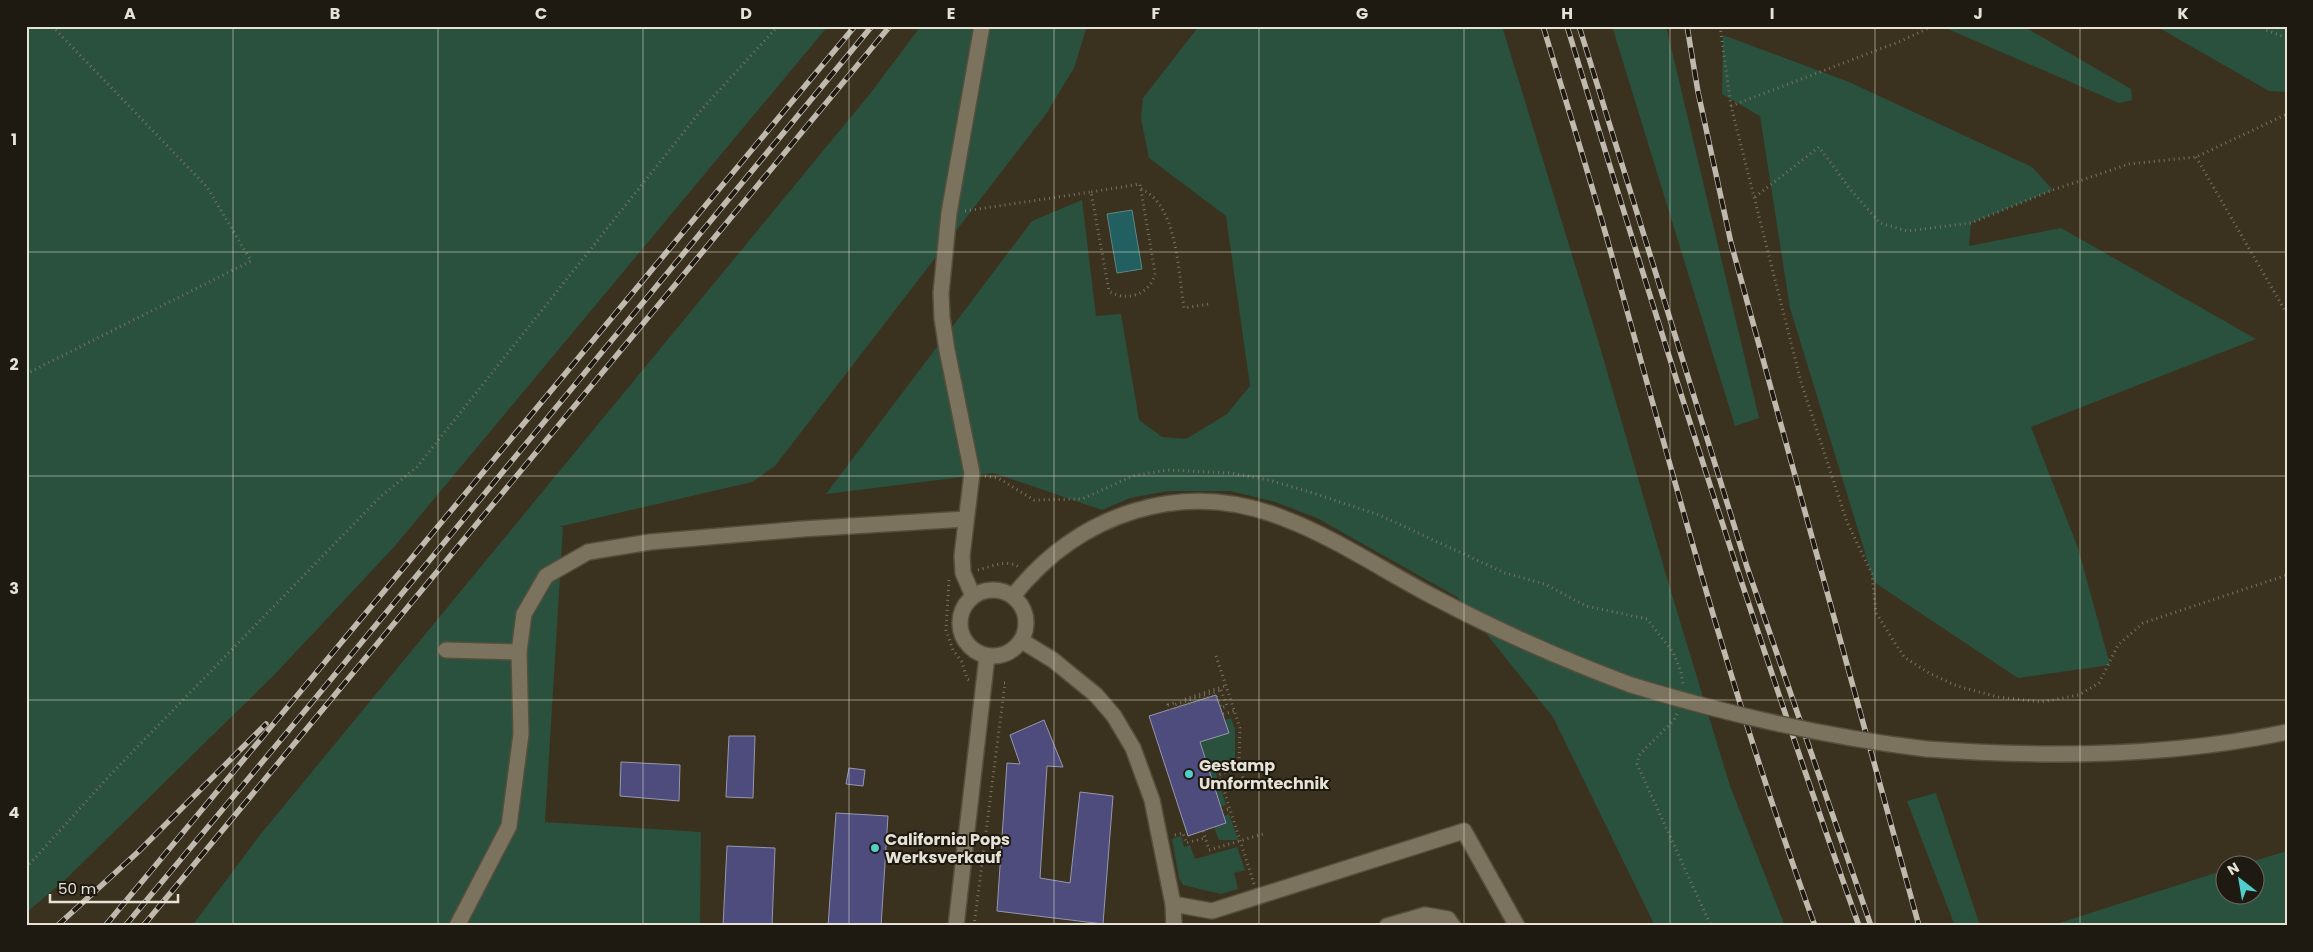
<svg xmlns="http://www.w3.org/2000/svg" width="2313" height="952" font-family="Poppins,sans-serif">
<rect width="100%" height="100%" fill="#3a321e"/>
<g fill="#2a513e">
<path d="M 26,26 L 828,26 L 394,547 L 275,674 L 67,878 L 26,913 Z"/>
<path d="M 921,26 L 1087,26 L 1074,68 L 1046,114 L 775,466 L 752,482 L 558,527 L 563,527 L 545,822 L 701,832 L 700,926 L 192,926 L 260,835 L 869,95 Z"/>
<path d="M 1199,26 L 1502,26 L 1598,340 L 1669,585 L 1730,786 L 1785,926 L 1655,926 L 1553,717 L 1457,597 L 1317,518 L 1275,502 L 1231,491 L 1168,491 L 1130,498 L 1102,510 L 994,473 L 826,494 L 1032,221 L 1082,200 L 1096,316 L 1121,314 L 1139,420 L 1162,437 L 1186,439 L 1227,414 L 1250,386 L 1226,216 L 1149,158 L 1141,118 L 1143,98 Z"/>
<path d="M 1612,26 L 1666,26 L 1759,418 L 1735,426 Z"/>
<path d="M 1941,26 L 2023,26 L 2131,89 L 2132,100 L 2119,103 Z"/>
<path d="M 2156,26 L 2287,26 L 2287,92 L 2269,91 Z"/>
<path d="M 1723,35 L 1849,82 L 2032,167 L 2053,190 L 1971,223 L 1969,246 L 2061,228 L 2256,339 L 2031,427 L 2078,548 L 2110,665 L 2018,678 L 1874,582 L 1790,308 L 1760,116 L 1722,94 Z"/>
<path d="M 1231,718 L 1235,729 L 1235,767 L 1216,773 L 1226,805 L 1220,807 L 1200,742 L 1228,733 L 1225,720 Z"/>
<path d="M 1936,793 L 1980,926 L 1955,926 L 1907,801 Z"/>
<path d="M 1229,814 L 1238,840 L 1219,840 L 1214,827 L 1226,824 L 1224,816 Z"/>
<path d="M 1181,836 L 1184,847 L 1190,845 L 1195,859 L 1237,847 L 1245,870 L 1234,873 L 1238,889 L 1221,894 L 1183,885 L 1179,878 L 1172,839 Z"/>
<path d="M 2287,851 L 2287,926 L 2050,926 L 2225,870 L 2226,894 L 2256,894 L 2256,864 L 2244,864 Z"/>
</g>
<path fill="#225f60" stroke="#5d8683" d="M 1132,210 L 1142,269 L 1117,273 L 1107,214 Z"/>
<g fill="#4d4c7c" stroke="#9697af">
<path d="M 1216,695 L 1229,733 L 1200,742 L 1226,823 L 1188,836 L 1149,716 Z"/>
<path d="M 1044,720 L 1063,767 L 1047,766 L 1040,878 L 1070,883 L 1080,792 L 1113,796 L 1103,924 L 997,911 L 1007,763 L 1020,764 L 1010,735 Z"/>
<path d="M 729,736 L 755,736 L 753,798 L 726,797 Z"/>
<path d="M 621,762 L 680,765 L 679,801 L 620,796 Z"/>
<path d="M 849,768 L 865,770 L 863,786 L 846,784 Z"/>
<path d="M 836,813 L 888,816 L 881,926 L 828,926 Z"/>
<path d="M 727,846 L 775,848 L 772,926 L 723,926 Z"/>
</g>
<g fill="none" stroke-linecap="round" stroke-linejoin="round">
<defs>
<g id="minor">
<circle cx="993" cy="623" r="33"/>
<path d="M 973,596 L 963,573 L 962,556 L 972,473 L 947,350 L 942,318 L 941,293 L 949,213 L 982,26"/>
<path d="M 1013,596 C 1079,513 1182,478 1283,518 C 1336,538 1384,571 1434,597 C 1498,631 1564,660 1631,685"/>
<path d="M 1022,641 L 1053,660 L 1096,695 L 1114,716 L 1133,748 L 1152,800 L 1173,904 L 1174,926"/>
<path d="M 446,650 L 519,652"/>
<path d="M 1927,749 C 2047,758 2169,757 2287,732"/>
<path d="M 1173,904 L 1212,911 L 1464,831 L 1517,926"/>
<path d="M 457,926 L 509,826 L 521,734 L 519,652 L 524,614 L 546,576 L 588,552 L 650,542 L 802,529 L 966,519"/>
<path d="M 956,926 L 987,656"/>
<path d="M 1387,926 L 1425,915 L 1448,919 L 1453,926"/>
</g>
</defs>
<use href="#minor" stroke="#544e3c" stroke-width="18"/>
<g stroke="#797362" stroke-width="3" stroke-dasharray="1 4" stroke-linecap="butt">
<path d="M 1720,26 L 1731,106 L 1801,382 L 1847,522 L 1872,574 L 1876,613 L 1904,657 L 1929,673 L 1957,686 L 1998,697 L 2041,702 L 2079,695 L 2099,683 L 2118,645 L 2143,623 L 2287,575"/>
<path d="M 2264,26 L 2266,30 L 2287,38"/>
<path d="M 1731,106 L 1901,41 L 1933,26"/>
<path d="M 2196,157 L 2287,314"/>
<path d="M 1141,189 C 1178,205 1178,273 1184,308 L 1209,304"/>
<path d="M 1755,197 L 1819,147 L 1850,189 L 1880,223 L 1907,231 L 1971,223 L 2053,190 L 2129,164 L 2196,157 L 2287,114"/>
<path d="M 965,211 L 1091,192 L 1109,291 C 1126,303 1151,294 1155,273 L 1140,184 L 1091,192"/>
<path d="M 26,374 L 251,261 L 207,187 L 52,26"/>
<path d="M 985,476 L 998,478 L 1034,500 L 1082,499 L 1133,476 L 1167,470 L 1231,473 L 1269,480 L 1316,494 L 1379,515 L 1505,573 L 1545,584 L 1586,606 L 1647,619 L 1673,652 L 1681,672 L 1683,684"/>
<path d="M 978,570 C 990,567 1009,558 1020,568"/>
<path d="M 949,580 L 946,630 L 953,650 L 962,662 L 967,679 L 969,680"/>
<path d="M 1216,656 L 1240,728 L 1239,767 L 1246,786"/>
<path d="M 1221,690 L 1227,706 L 1221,708 L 1216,695 L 1175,708 L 1174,705 Z"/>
<path d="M 1185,699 L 1225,686"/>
<path d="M 1169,710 L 1168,705 L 1174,703"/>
<path d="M 1223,714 L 1234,711"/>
<path d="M 1677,714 L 1674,720 L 1639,755 L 1637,764 L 1711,926"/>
<path d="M 1239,767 L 1219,775 L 1254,884"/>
<path d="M 1222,811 L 1230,809"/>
<path d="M 1203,831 L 1209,850 L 1263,834"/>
<path d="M 1175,835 L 1183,833 L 1186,843 L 1205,838"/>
<path d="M 886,842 L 897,842"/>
<path d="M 26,868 L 111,774 L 380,497 L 417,467 L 703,108 L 778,26"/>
<path d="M 974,926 L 1005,683 L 1000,683"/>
</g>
<use href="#minor" stroke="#7b735d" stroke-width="15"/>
<defs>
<g id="rail">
<path d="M 1543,26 C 1566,102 1590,177 1611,253 C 1674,479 1734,705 1815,926"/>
<path d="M 1567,26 C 1659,328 1753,629 1859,926"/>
<path d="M 1579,26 L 1747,567 L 1871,926"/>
<path d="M 1687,26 L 1698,92 L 1731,243 L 1919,926"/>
<path d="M 57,926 L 138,852 L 266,724"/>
<path d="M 105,926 L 855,26"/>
<path d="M 125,926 L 284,736 L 872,26"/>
<path d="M 143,926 L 890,26"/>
</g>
</defs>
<use href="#rail" stroke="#bfbaad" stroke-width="5.5"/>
<use href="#rail" stroke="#1e1a12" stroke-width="4" stroke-dasharray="11" stroke-linecap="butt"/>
<defs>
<path id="minor-bridge" d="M 1631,685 C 1730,715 1824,737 1927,749"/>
</defs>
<use href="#minor-bridge" stroke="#544e3c" stroke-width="18" stroke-linecap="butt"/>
<use href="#minor-bridge" stroke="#7b735d" stroke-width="15"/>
</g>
<path fill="none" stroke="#e6e2d6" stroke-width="1" stroke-opacity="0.55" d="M 233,26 L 233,926M 438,26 L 438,926M 643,26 L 643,926M 849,26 L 849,926M 1054,26 L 1054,926M 1259,26 L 1259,926M 1464,26 L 1464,926M 1670,26 L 1670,926M 1875,26 L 1875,926M 2080,26 L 2080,926M 26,252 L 2287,252M 26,476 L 2287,476M 26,700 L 2287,700"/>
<g fill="#52cdcd" stroke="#1e1a12" stroke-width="2">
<circle cx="1189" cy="774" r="5"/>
<circle cx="875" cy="848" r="5"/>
</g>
<g text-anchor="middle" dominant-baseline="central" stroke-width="4" stroke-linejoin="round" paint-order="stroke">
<g font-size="16" font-weight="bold" fill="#e6e2d6" stroke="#1e1a12" text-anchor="start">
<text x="1199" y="765">Gestamp<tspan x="1199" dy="18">Umformtechnik</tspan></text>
<text x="885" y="839">California Pops<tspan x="885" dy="18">Werksverkauf</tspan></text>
</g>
</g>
<rect width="2313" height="952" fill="none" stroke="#1e1a12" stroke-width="55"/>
<g transform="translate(2240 880) rotate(329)"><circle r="24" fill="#1e1a12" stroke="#6e6a60"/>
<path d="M0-4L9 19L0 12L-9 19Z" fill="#52cdcd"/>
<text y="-8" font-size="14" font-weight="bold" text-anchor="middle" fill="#e6e2d6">N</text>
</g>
<path d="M50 894v8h128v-8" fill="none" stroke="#e6e2d6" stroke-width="2.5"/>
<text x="58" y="894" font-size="15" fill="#e6e2d6" stroke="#1e1a12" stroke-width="4" paint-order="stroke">50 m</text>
<rect x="28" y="28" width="2258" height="896" fill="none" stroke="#e6e2d6" stroke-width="2"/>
<g font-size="16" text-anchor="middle" font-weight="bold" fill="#e6e2d6">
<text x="130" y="19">A</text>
<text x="335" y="19">B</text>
<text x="541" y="19">C</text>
<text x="746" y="19">D</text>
<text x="951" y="19">E</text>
<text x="1156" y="19">F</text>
<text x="1362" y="19">G</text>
<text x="1567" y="19">H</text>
<text x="1772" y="19">I</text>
<text x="1978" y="19">J</text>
<text x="2183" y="19">K</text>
<text x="14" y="145">1</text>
<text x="14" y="370">2</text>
<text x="14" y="594">3</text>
<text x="14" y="818">4</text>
</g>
</svg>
